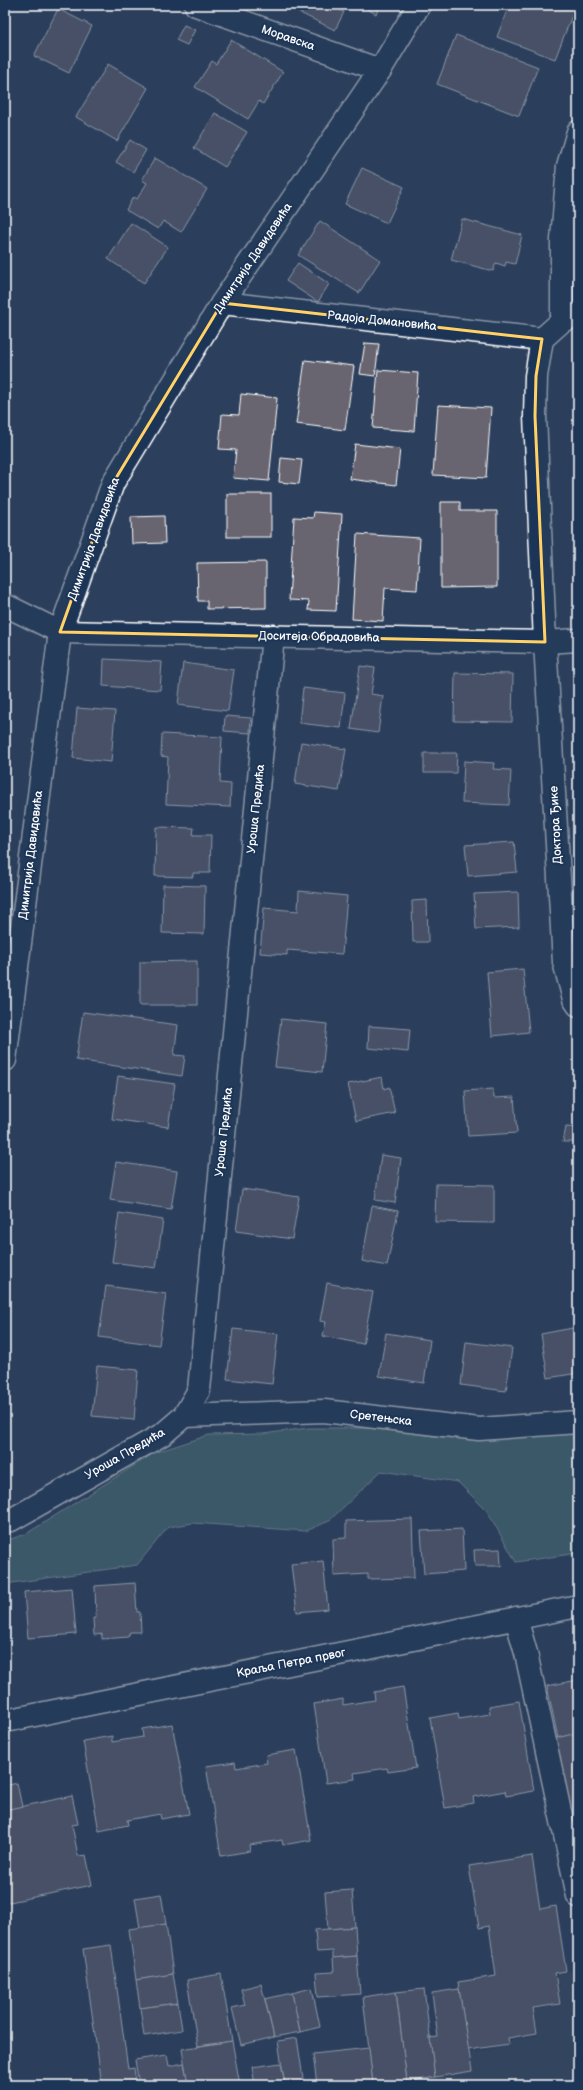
<svg xmlns="http://www.w3.org/2000/svg" width="583" height="2090" font-family="'Balsamiq Sans',sans-serif">
<rect width="100%" height="100%" fill="#2c3f5c"/>
<filter id="ink" filterUnits="userSpaceOnUse"><feTurbulence type="fractalNoise" baseFrequency=".025" numOctaves="2"/><feDisplacementMap in="SourceGraphic" scale="8" xChannelSelector="R" yChannelSelector="G"/><feConvolveMatrix kernelMatrix="1 2 1 2 8 2 1 2 1" color-interpolation-filters="sRGB"/></filter>
<g filter="url(#ink)">
<path fill="#3e4a62" d="M 578,1970 L 578,2085 L 392,2085 L 472,2071 L 470,2053 L 511,2045 L 510,2040 L 538,2035 L 534,2009 L 561,2005 L 557,1974 Z"/>
<path fill="#4f7577" stroke="#a7babb" d="M 308,1428 L 391,1428 L 437,1437 L 578,1433 L 578,1553 L 516,1562 L 487,1511 L 458,1482 L 381,1471 L 329,1521 L 306,1531 L 193,1523 L 168,1527 L 137,1565 L 5,1584 L 5,1541 L 26,1534 L 154,1453 L 209,1435 L 263,1434 Z"/>
<g fill="#676571" stroke="#fff">
<path d="M 302,5 L 342,5 L 339,10 L 344,12 L 335,30 L 298,12 Z"/>
<path d="M 360,5 L 381,5 L 376,14 Z"/>
<path d="M 509,5 L 576,5 L 555,59 L 497,37 Z"/>
<path d="M 58,9 L 92,26 L 69,73 L 34,56 Z"/>
<path d="M 184,25 L 195,30 L 187,45 L 176,40 Z"/>
<path d="M 456,35 L 538,67 L 519,116 L 437,84 Z"/>
<path d="M 231,40 L 283,72 L 263,104 L 259,101 L 248,119 L 195,87 L 212,61 L 216,64 Z"/>
<path d="M 108,64 L 148,88 L 117,141 L 76,117 Z"/>
<path d="M 215,113 L 247,132 L 225,167 L 194,148 Z"/>
<path d="M 130,140 L 146,150 L 133,172 L 116,162 Z"/>
<path d="M 155,158 L 207,189 L 181,232 L 163,221 L 158,229 L 126,210 L 133,197 L 137,199 L 147,183 L 142,180 Z"/>
<path d="M 362,168 L 404,187 L 387,223 L 345,204 Z"/>
<path d="M 462,219 L 522,235 L 515,264 L 506,262 L 505,266 L 496,263 L 493,271 L 451,260 Z"/>
<path d="M 320,221 L 380,260 L 359,293 L 298,255 Z"/>
<path d="M 578,222 L 578,257 L 572,256 Z"/>
<path d="M 131,223 L 168,247 L 144,283 L 108,259 Z"/>
<path d="M 298,263 L 329,284 L 318,302 L 286,281 Z"/>
<path d="M 365,343 L 379,344 L 375,376 L 360,374 Z"/>
<path d="M 305,360 L 354,366 L 345,430 L 296,424 Z"/>
<path d="M 378,370 L 418,373 L 414,431 L 373,428 Z"/>
<path d="M 241,394 L 277,398 L 269,481 L 233,478 L 236,450 L 219,449 L 222,414 L 239,415 Z"/>
<path d="M 438,405 L 491,408 L 486,478 L 433,475 Z"/>
<path d="M 355,444 L 400,449 L 396,485 L 350,479 Z"/>
<path d="M 281,458 L 302,460 L 299,484 L 279,482 Z"/>
<rect x="227" y="494" width="44" height="43"/>
<path d="M 441,502 L 460,502 L 460,511 L 497,511 L 497,587 L 441,588 Z"/>
<path d="M 314,512 L 342,514 L 336,611 L 308,610 L 309,601 L 289,600 L 294,517 L 313,518 Z"/>
<path d="M 164,516 L 165,543 L 132,544 L 131,517 Z"/>
<path d="M 357,534 L 420,538 L 417,590 L 385,588 L 383,621 L 352,619 Z"/>
<path d="M 266,562 L 266,608 L 207,609 L 207,601 L 198,601 L 197,563 Z"/>
<path d="M 104,659 L 162,662 L 160,690 L 103,686 Z"/>
<path d="M 183,663 L 234,670 L 228,711 L 178,705 Z"/>
<path d="M 360,666 L 375,668 L 371,694 L 383,696 L 378,733 L 351,729 Z"/>
<path d="M 455,673 L 513,674 L 512,722 L 454,721 Z"/>
<path d="M 303,688 L 345,693 L 341,728 L 299,723 Z"/>
<path d="M 77,708 L 115,711 L 111,762 L 73,758 Z"/>
<path d="M 225,716 L 251,718 L 250,733 L 224,731 Z"/>
<path d="M 162,734 L 222,737 L 220,783 L 231,784 L 230,807 L 166,804 L 168,757 L 161,756 Z"/>
<path d="M 301,742 L 346,749 L 339,791 L 295,784 Z"/>
<path d="M 424,753 L 457,753 L 456,773 L 424,773 Z"/>
<path d="M 464,761 L 494,763 L 493,769 L 511,770 L 509,805 L 462,803 Z"/>
<path d="M 156,827 L 194,828 L 193,835 L 211,835 L 210,873 L 193,873 L 193,877 L 155,876 Z"/>
<path d="M 514,842 L 517,872 L 468,876 L 465,845 Z"/>
<path d="M 163,885 L 205,886 L 204,934 L 162,933 Z"/>
<path d="M 299,891 L 347,896 L 342,954 L 287,950 L 287,955 L 260,953 L 264,908 L 298,911 Z"/>
<path d="M 518,892 L 519,927 L 476,929 L 474,894 Z"/>
<path d="M 427,900 L 428,942 L 413,942 L 412,901 Z"/>
<path d="M 197,961 L 197,1005 L 140,1005 L 140,962 Z"/>
<path d="M 523,969 L 529,1032 L 492,1036 L 487,972 Z"/>
<path d="M 83,1012 L 178,1025 L 174,1055 L 185,1056 L 182,1076 L 76,1060 Z"/>
<path d="M 281,1019 L 327,1024 L 322,1072 L 275,1067 Z"/>
<path d="M 369,1026 L 410,1029 L 408,1052 L 368,1048 Z"/>
<path d="M 118,1076 L 175,1084 L 168,1127 L 112,1119 Z"/>
<path d="M 382,1077 L 384,1089 L 389,1087 L 395,1113 L 356,1121 L 348,1084 Z"/>
<path d="M 493,1089 L 494,1098 L 514,1097 L 517,1133 L 468,1136 L 465,1091 Z"/>
<path d="M 566,1127 L 578,1128 L 578,1142 L 563,1142 Z"/>
<path d="M 573,1145 L 578,1145 L 578,1180 L 575,1180 Z"/>
<path d="M 381,1155 L 401,1158 L 395,1203 L 375,1200 Z"/>
<path d="M 116,1162 L 177,1171 L 171,1209 L 110,1200 Z"/>
<path d="M 436,1184 L 494,1185 L 494,1223 L 435,1222 Z"/>
<path d="M 242,1189 L 299,1197 L 292,1239 L 236,1231 Z"/>
<path d="M 372,1206 L 398,1211 L 387,1266 L 362,1261 Z"/>
<path d="M 119,1213 L 163,1220 L 156,1268 L 112,1262 Z"/>
<path d="M 327,1283 L 373,1292 L 363,1344 L 323,1336 L 326,1322 L 320,1321 Z"/>
<path d="M 106,1286 L 166,1294 L 159,1345 L 99,1337 Z"/>
<path d="M 578,1327 L 578,1373 L 548,1378 L 541,1334 Z"/>
<path d="M 233,1329 L 278,1334 L 272,1384 L 227,1379 Z"/>
<path d="M 386,1333 L 430,1340 L 424,1383 L 379,1376 Z"/>
<path d="M 466,1342 L 512,1348 L 506,1391 L 461,1385 Z"/>
<path d="M 97,1366 L 138,1370 L 134,1420 L 92,1416 Z"/>
<path d="M 412,1519 L 414,1578 L 368,1579 L 368,1574 L 334,1576 L 333,1539 L 346,1538 L 346,1521 Z"/>
<path d="M 462,1529 L 464,1571 L 424,1574 L 421,1531 Z"/>
<path d="M 500,1549 L 501,1566 L 475,1566 L 474,1550 Z"/>
<path d="M 323,1561 L 328,1609 L 297,1612 L 291,1564 Z"/>
<path d="M 135,1583 L 137,1612 L 140,1612 L 141,1632 L 130,1632 L 128,1637 L 102,1639 L 102,1634 L 94,1635 L 93,1618 L 96,1618 L 95,1586 Z"/>
<path d="M 72,1588 L 76,1634 L 28,1638 L 24,1592 Z"/>
<path d="M 578,1680 L 578,1733 L 558,1738 L 547,1686 Z"/>
<path d="M 403,1687 L 416,1768 L 388,1772 L 387,1768 L 354,1773 L 355,1779 L 326,1783 L 314,1704 L 343,1699 L 343,1705 L 375,1700 L 374,1692 Z"/>
<path d="M 519,1701 L 534,1791 L 506,1796 L 505,1791 L 473,1797 L 474,1803 L 445,1808 L 430,1718 L 458,1713 L 459,1719 L 490,1714 L 489,1706 Z"/>
<path d="M 172,1724 L 189,1814 L 161,1819 L 160,1814 L 127,1820 L 128,1825 L 99,1831 L 83,1741 L 112,1736 L 112,1742 L 143,1737 L 142,1729 Z"/>
<path d="M 578,1733 L 578,1844 L 556,1738 Z"/>
<path d="M 296,1750 L 311,1840 L 283,1845 L 282,1840 L 249,1845 L 250,1851 L 221,1856 L 206,1766 L 235,1762 L 236,1768 L 267,1763 L 266,1755 Z"/>
<path d="M 17,1783 L 22,1807 L 5,1810 L 5,1786 Z"/>
<path d="M 72,1796 L 78,1824 L 72,1825 L 78,1856 L 86,1855 L 92,1885 L 5,1903 L 5,1810 Z"/>
<path d="M 532,1856 L 540,1909 L 556,1906 L 566,1971 L 555,1973 L 560,2004 L 533,2008 L 537,2033 L 508,2038 L 509,2044 L 468,2050 L 458,1982 L 496,1976 L 489,1926 L 479,1928 L 469,1866 Z"/>
<path d="M 352,1890 L 355,1927 L 328,1929 L 325,1892 Z"/>
<path d="M 161,1894 L 166,1924 L 140,1928 L 135,1898 Z"/>
<path d="M 166,1924 L 173,1974 L 136,1980 L 129,1929 Z"/>
<path d="M 355,1927 L 357,1956 L 333,1958 L 333,1951 L 317,1952 L 315,1930 Z"/>
<path d="M 111,1945 L 128,2069 L 134,2068 L 136,2085 L 102,2085 L 83,1949 Z"/>
<path d="M 357,1956 L 360,1994 L 318,1997 L 316,1973 L 334,1972 L 333,1958 Z"/>
<path d="M 173,1974 L 178,2003 L 140,2008 L 136,1980 Z"/>
<path d="M 221,1974 L 232,2041 L 198,2046 L 187,1980 Z"/>
<path d="M 261,1984 L 274,2037 L 241,2045 L 232,2008 L 245,2005 L 241,1989 Z"/>
<path d="M 312,1988 L 320,2027 L 300,2032 L 292,1993 Z"/>
<path d="M 424,1989 L 435,2077 L 407,2082 L 396,1992 Z"/>
<path d="M 459,1989 L 472,2071 L 435,2077 L 430,2038 L 438,2037 L 432,1993 Z"/>
<path d="M 396,1992 L 407,2082 L 373,2085 L 363,1997 Z"/>
<path d="M 292,1993 L 300,2032 L 274,2037 L 265,1999 Z"/>
<path d="M 5,1997 L 9,2038 L 5,2038 Z"/>
<path d="M 178,2003 L 182,2030 L 144,2036 L 140,2008 Z"/>
<path d="M 297,2038 L 304,2085 L 285,2085 L 278,2041 Z"/>
<path d="M 232,2041 L 240,2085 L 188,2085 L 182,2049 Z"/>
<path d="M 369,2048 L 373,2085 L 317,2085 L 313,2054 Z"/>
<path d="M 167,2055 L 169,2066 L 184,2063 L 188,2085 L 139,2085 L 135,2060 Z"/>
<path d="M 281,2063 L 285,2085 L 255,2085 L 252,2067 Z"/>
</g>
<g fill="none" stroke-linecap="round" stroke-linejoin="round">
<defs>
<g id="minor">
<path d="M 196,5 L 380,70"/>
<path d="M 222,303 L 542,339"/>
<path d="M 578,315 L 562,321 L 542,339 L 536,376 L 535,416 L 545,642 L 564,962 L 574,999 L 578,1005"/>
<path d="M 562,321 L 562,240 L 568,166 L 578,132"/>
<path d="M 5,605 L 60,632 L 545,642 L 578,640"/>
<path d="M 5,1060 L 60,632 L 113,483 L 222,303 L 380,70 L 419,5"/>
<path d="M 184,1416 L 324,1411 L 479,1429 L 578,1422"/>
<path d="M 5,1521 L 11,1520 L 163,1434 L 184,1416 L 199,1390 L 273,636"/>
<path d="M 516,1618 L 526,1653 L 578,1896"/>
<path d="M 5,1721 L 578,1606"/>
</g>
</defs>
<use href="#minor" stroke="#fff" stroke-width="25"/>
<use href="#minor" stroke="#1d3557" stroke-width="22"/>
</g>
</g>
<path d="M0 0H583V2090H0ZM 222,303 L 542,339 L 536,376 L 535,416 L 545,642 L 60,632 L 113,483 Z" fill="#2c3f5c" fill-opacity=".55" fill-rule="evenodd"/>
<path fill="none" stroke="#ffd166" stroke-width="3" stroke-linejoin="round" d="M 222,303 L 542,339 L 536,376 L 535,416 L 545,642 L 60,632 L 113,483 Z"/>
<g text-anchor="middle" dominant-baseline="central" stroke-width="4" stroke-linejoin="round" paint-order="stroke">
<g font-size="12" fill="#fff" stroke="#1d3557">
<text transform="translate(288 38) rotate(19)">Моравска</text>
<text transform="translate(253 258) rotate(-56)">Димитрија Давидовића</text>
<text transform="translate(382 321) rotate(6)">Радоја Домановића</text>
<text transform="translate(94 539) rotate(-70)">Димитрија Давидовића</text>
<text transform="translate(319 637) rotate(1)">Доситеја Обрадовића</text>
<text transform="translate(256 809) rotate(-84)">Уроша Предића</text>
<text transform="translate(556 825) rotate(-93)">Доктора Ђике</text>
<text transform="translate(31 855) rotate(-83)">Димитрија Давидовића</text>
<text transform="translate(224 1132) rotate(-84)">Уроша Предића</text>
<text transform="translate(381 1418) rotate(7)">Сретењска</text>
<text transform="translate(125 1454) rotate(-30)">Уроша Предића</text>
<text transform="translate(291 1663) rotate(-11)">Краља Петра првог</text>
</g>
</g>
<rect width="583" height="2090" fill="none" stroke="#1d3557" stroke-width="20"/>
<rect x="10" y="10" width="563" height="2070" fill="none" stroke="#fff" stroke-width="1.5" filter="url(#ink)"/>
</svg>
